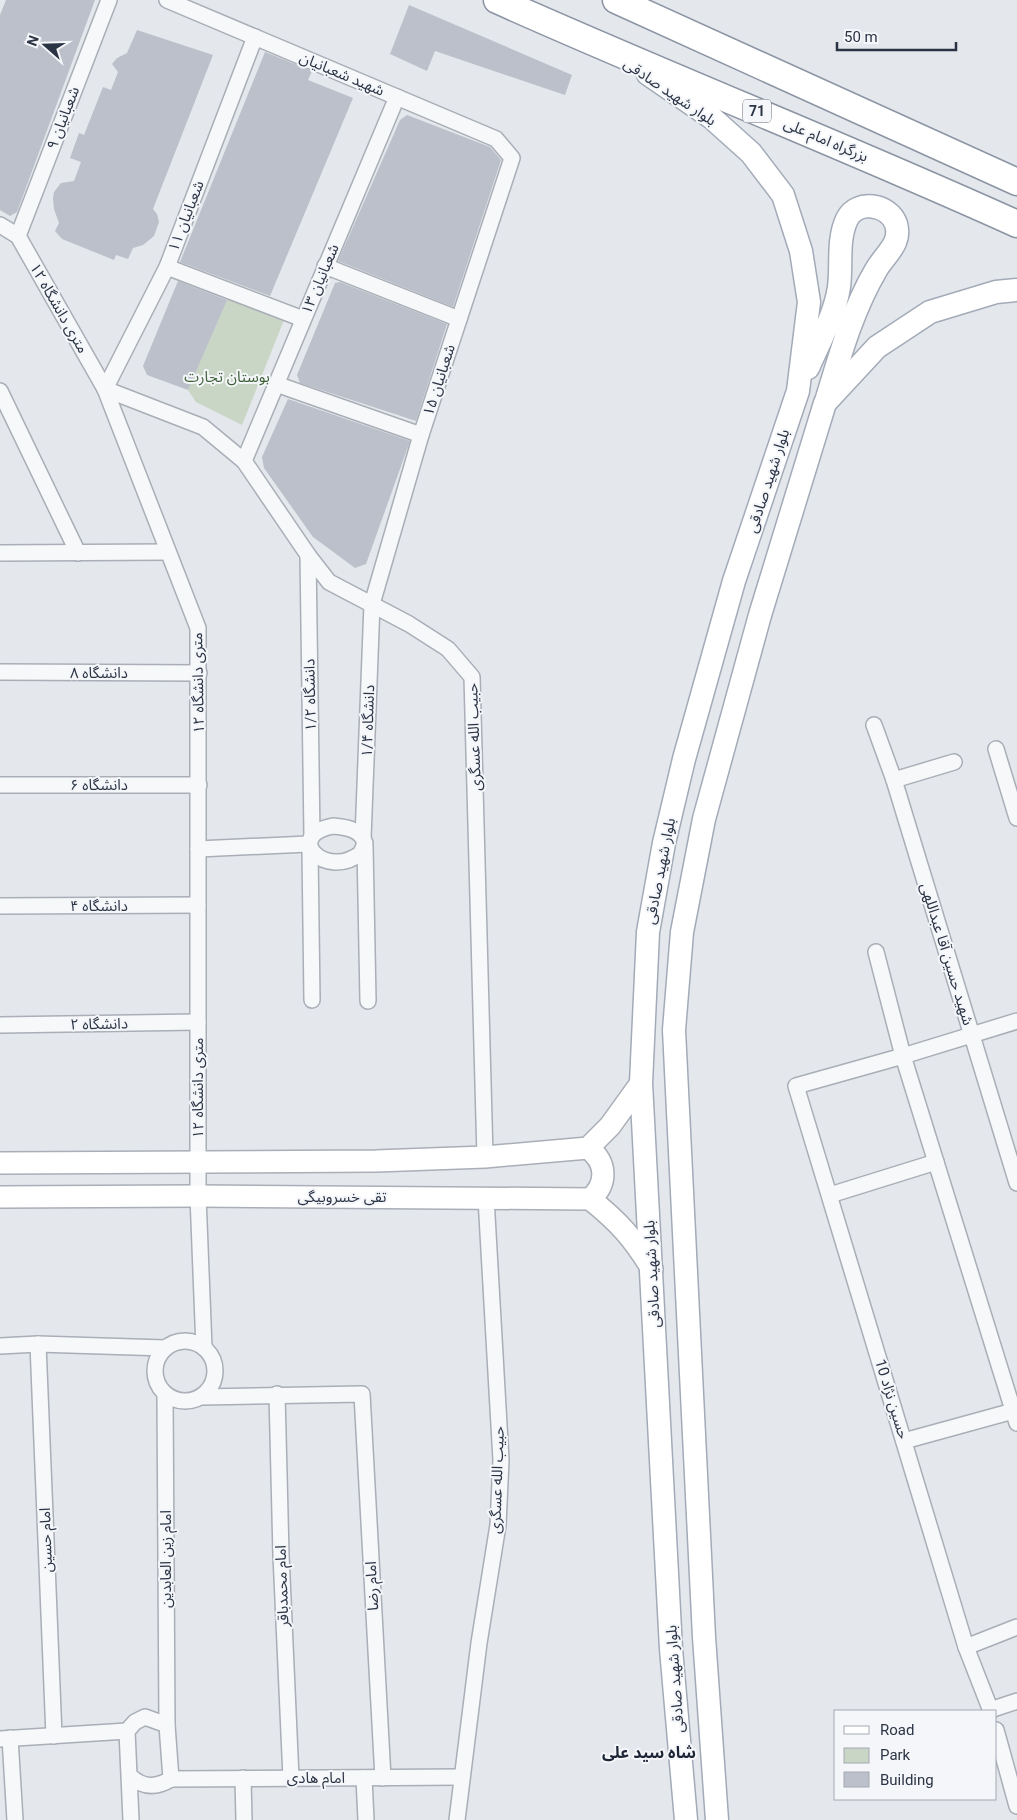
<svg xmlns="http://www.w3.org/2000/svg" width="1017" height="1820" font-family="Roboto,'Noto Sans Arabic',sans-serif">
<rect width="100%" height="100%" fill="#e4e7ec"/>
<path fill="#c9d6c5" d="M 227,299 L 284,320 L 242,425 L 196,402 L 188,390 Z"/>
<g fill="#bbc0ca">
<path d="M 6,0 L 95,0 L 17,212 L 10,216 L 0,210 L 0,15 Z"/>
<path d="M 409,5 L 572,75 L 565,95 L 435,51 L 427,71 L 390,54 Z"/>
<path d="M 137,30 L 213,55 L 153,209 L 157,214 L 159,222 L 154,236 L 143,245 L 133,248 L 128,259 L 116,255 L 114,260 L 62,239 L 55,231 L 59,223 L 54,209 L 53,198 L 54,192 L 61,183 L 74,181 L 81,162 L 70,158 L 79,133 L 84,135 L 103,87 L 111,90 L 118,72 L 112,64 L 117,58 L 127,53 Z"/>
<path d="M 265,52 L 312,71 L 308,80 L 353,98 L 270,296 L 180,262 Z"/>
<path d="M 407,115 L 490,147 L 501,160 L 453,307 L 338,261 L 400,120 Z"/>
<path d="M 178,281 L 227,300 L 188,390 L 147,375 L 143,366 Z"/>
<path d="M 340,282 L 447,324 L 416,421 L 300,383 L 297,375 L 335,283 Z"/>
<path d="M 288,399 L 410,441 L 366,564 L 355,568 L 313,537 L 264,468 L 262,457 Z"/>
</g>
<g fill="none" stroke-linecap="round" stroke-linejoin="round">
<defs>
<g id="street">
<path d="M 167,0 L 496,139 L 512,158 L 421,435 L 372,604 L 363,838"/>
<path d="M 0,225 L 18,236 L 105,389 L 198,628 L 198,1196 L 204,1348"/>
<path d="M 18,236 L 109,0"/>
<path d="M 325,266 L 459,319"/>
<path d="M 167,267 L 303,319"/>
<path d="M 276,384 L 421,435"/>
<path d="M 105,389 L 203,427 L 244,461 L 308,555 L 329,582 L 409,624 L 448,649 L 472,677 L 485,1157"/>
<path d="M 105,389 L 167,267 L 255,37"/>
<path d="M 0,391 L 78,553"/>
<path d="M 244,461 L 397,97"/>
<path d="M 0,553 L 168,552"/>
<path d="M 308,555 L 312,836"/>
<path d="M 0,672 L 199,673"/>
<path d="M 874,725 L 894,780 L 1017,1183"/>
<path d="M 996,749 L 1017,818"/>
<path d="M 894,780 L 954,762"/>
<path d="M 0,785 L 199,785"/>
<path d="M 333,826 C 345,827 361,829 365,843 L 361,853 C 326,881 282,836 333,826 Z"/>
<path d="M 365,846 L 368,1001"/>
<path d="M 198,849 L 308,844"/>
<path d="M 310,851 L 312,1000"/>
<path d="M 0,906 L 198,905"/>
<path d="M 876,952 L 903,1056 L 1017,1423"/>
<path d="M 0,1025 L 198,1022"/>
<path d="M 830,1195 L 936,1162"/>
<circle cx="185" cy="1371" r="30"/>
<path d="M 38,1344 L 54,1736"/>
<path d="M 0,1346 L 38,1344 L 165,1348"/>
<path d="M 165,1394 L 167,1725"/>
<path d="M 277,1394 L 281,1555 L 291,1778"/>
<path d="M 201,1397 L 362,1394 L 383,1778"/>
<path d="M 904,1441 L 1017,1410"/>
<path d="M 966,1647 L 1017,1627"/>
<path d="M 990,1710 L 1017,1701"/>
<path d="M 991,1711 L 966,1647 L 796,1086 L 903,1056 L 1017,1021"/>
<path d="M 996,1730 L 1017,1806"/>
<path d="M 10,1738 L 15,1820"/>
<path d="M 0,1739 L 127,1731"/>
<path d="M 130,1776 C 143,1788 156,1788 171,1779 L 167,1725 L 145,1717 L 135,1722 L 127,1731 L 131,1820"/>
<path d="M 243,1778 L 244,1820"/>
<path d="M 364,1778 L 366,1820"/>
<path d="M 171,1779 L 461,1777"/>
<path d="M 457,1820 L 479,1643 L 498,1525 L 501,1460 L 486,1198"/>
</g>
<g id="secondary">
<path d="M 588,1148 C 607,1162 608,1184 590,1199"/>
<path d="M 0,1163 L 376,1161 L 485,1157 L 588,1148 L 610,1126 L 641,1083"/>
<path d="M 0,1197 L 198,1196 L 590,1199 C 619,1222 633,1238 652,1269"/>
</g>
<g id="primary">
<path d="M 648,74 L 712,118 L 751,153 L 783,195 L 801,251 L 809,302 L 798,391 L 734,581 L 684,759 L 664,843 L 648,932 L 641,1083 L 671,1649 L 686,1820"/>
<path d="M 808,368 C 819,342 835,315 839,287 C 842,265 837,240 847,219 C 857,199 889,204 896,224 C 902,244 885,254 876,270 C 853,309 840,355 827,398"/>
<path d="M 717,1820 L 704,1637 L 674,1030 L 682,932 L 704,819 L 760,615 L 825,403 L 877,347 L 930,312 L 996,292 L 1017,290"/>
</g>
<g id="highway">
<path d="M 497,0 C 669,77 845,146 1017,224"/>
<path d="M 616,0 L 1017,182"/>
</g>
</defs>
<use href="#street" stroke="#a9aeb7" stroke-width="18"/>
<use href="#secondary" stroke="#a9aeb7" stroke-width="24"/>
<use href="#primary" stroke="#a3abb8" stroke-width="25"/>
<use href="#highway" stroke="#8b94a3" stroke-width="29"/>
<use href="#street" stroke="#f7f8fa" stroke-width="15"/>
<use href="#secondary" stroke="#fff" stroke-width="21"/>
<use href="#primary" stroke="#fff" stroke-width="22"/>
<use href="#highway" stroke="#fff" stroke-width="26"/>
</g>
<g text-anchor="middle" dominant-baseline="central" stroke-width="4" stroke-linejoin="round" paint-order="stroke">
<rect fill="#f4f6f9" stroke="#676e7b" stroke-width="1" x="743" y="99.5" width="28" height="23" rx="4"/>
<g font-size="14" font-weight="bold" fill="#2b3445">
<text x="757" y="111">71</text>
</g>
<g font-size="15" fill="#2b3445" stroke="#f4f6f9">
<text transform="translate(342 74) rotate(23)">شهید شعبانیان</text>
<text transform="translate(670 92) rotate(34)">بلوار شهید صادقی</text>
<text transform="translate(63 118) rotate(-69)">شعبانیان ۹</text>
<text transform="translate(826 140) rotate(23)">بزرگراه امام علی</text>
<text transform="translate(186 216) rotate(-69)">شعبانیان ۱۱</text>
<text transform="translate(320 279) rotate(-67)">شعبانیان ۱۳</text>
<text transform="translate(59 308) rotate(60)">۱۲ متری دانشگاه</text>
<text transform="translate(439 380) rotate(-72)">شعبانیان ۱۵</text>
<text transform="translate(768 481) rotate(-72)">بلوار شهید صادقی</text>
<text x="99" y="673">دانشگاه ۸</text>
<text transform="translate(198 683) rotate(-91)">۱۲ متری دانشگاه</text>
<text transform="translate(310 695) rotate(-91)">دانشگاه ۱/۲</text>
<text transform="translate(368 721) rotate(-88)">دانشگاه ۱/۴</text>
<text transform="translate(474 737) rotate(-92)">حبیب الله عسگری</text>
<text x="99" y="785">دانشگاه ۶</text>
<text transform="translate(660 871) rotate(-79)">بلوار شهید صادقی</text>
<text x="99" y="906">دانشگاه ۴</text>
<text transform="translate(947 954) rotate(73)">شهید حسین آقا عبداللهی</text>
<text transform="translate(99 1024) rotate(-1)">دانشگاه ۲</text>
<text transform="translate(198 1088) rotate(-90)">۱۲ متری دانشگاه</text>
<text x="342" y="1197">تقی خسروبیگی</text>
<text transform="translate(652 1274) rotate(-93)">بلوار شهید صادقی</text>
<text transform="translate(892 1399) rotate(73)">حسین نژاد 10</text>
<text transform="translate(497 1480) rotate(-88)">حبیب الله عسگری</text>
<text transform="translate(46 1540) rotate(-92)">امام حسین</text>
<text transform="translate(166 1559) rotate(-90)">امام زین العابدین</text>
<text transform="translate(282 1586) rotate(-92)">امام محمدباقر</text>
<text transform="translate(372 1586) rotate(-93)">امام رضا</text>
<text transform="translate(675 1679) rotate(-94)">بلوار شهید صادقی</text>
<text x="316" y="1778">امام هادی</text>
</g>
<g font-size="15" fill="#3f6138" stroke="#f4f6f9">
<text x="227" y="377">بوستان تجارت</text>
</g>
<g font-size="16" font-weight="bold" fill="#1d2536" stroke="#f4f6f9">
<text x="649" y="1752">شاه سید علی</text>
</g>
</g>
<rect x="834" y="1710" width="162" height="90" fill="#f4f6f9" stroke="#a4a8b1"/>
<rect x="844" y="1726" width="25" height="8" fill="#ffffff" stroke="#a4a8b1"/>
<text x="880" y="1735" font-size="15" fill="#2b3445">Road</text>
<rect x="844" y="1748" width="25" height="15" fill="#c9d6c5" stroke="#a4a8b1"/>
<text x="880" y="1760" font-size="15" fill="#2b3445">Park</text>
<rect x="844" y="1772" width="25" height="15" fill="#bbc0ca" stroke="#a4a8b1"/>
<text x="880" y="1785" font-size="15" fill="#2b3445">Building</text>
<g transform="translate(45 45) rotate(290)" stroke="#f4f6f9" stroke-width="4" paint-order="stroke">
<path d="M0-4L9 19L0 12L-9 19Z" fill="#2b3445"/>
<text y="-8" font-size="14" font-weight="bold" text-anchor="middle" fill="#2b3445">N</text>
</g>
<path d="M837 42v8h119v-8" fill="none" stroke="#2b3445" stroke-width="2.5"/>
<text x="844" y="42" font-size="15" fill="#2b3445" stroke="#f4f6f9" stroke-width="4" paint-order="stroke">50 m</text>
</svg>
